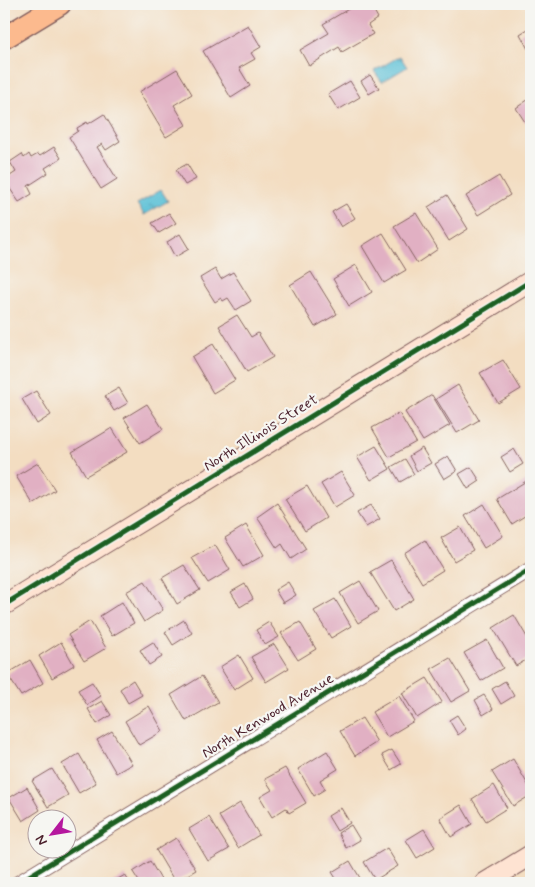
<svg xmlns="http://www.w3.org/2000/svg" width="535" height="887" font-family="Mynerve,sans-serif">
<defs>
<pattern id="water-ripples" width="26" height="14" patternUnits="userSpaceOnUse" patternTransform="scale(1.25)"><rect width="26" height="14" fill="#59bfd6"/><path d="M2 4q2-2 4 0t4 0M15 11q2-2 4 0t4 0" fill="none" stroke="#4c9bae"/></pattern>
</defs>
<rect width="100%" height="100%" fill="#f6f6f2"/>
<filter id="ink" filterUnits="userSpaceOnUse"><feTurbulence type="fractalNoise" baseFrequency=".02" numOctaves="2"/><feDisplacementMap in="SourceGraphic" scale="10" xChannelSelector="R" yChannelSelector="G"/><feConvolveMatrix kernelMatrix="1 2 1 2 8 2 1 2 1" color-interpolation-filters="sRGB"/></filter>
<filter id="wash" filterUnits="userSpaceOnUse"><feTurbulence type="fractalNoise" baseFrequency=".0096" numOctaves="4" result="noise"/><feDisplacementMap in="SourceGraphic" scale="20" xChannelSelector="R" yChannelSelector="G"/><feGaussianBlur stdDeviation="1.12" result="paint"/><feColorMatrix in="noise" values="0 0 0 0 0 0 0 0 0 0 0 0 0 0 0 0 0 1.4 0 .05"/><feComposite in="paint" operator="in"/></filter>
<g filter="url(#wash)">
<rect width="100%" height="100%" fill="#f3ddc1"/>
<g fill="url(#water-ripples)" stroke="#526f80">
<path d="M 400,56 L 407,67 L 382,82 L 374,71 Z"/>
<path d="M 161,190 L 168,201 L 144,215 L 137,204 Z"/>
</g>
<g id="blocks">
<g fill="#e1b0c3">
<path d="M 357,4 L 370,4 L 378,18 L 368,25 L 373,34 L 342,52 L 339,47 L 309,66 L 300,50 L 329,33 L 323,24 Z"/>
<path d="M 248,25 L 261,47 L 251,53 L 255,59 L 239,68 L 250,86 L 231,98 L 203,51 Z"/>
<path d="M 531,27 L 531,47 L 528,49 L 520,34 Z"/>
<path d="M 177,69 L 192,94 L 174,105 L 186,125 L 166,137 L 139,92 Z"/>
<path d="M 370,75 L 379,88 L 369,94 L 361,81 Z"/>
<path d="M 350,81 L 360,97 L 338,110 L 328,94 Z"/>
<path d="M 529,99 L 531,102 L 531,118 L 525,122 L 516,108 Z"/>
<path d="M 104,114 L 120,141 L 106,150 L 102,144 L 97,147 L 117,179 L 101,189 L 69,137 L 78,131 L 77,128 L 87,122 L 88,124 Z"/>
<path d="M 54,147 L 61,158 L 45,168 L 48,173 L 28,186 L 32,194 L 19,202 L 4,180 L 16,172 L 10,162 L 22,154 L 24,158 L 29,154 L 31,158 L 38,154 L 40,156 Z"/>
<path d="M 187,164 L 196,179 L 185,185 L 176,170 Z"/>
<path d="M 499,176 L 510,195 L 478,215 L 466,196 Z"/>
<path d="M 447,195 L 468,229 L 449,241 L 428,207 Z"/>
<path d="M 346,204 L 355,218 L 341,227 L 332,212 Z"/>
<path d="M 169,213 L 176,223 L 159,233 L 152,223 Z"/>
<path d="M 416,213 L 438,249 L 417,263 L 394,226 Z"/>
<path d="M 383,233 L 406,270 L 384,283 L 362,246 Z"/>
<path d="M 180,234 L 189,249 L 175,257 L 167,242 Z"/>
<path d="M 356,265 L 372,292 L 349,306 L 333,279 Z"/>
<path d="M 215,269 L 221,279 L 233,272 L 251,301 L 236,310 L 228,298 L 223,301 L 221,298 L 215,302 L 200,278 Z"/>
<path d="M 311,272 L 337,314 L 315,327 L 290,285 Z"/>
<path d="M 237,315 L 251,337 L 258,333 L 273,357 L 247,372 L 219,326 Z"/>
<path d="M 213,344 L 235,380 L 213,393 L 192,357 Z"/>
<path d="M 503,360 L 521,389 L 498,403 L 480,373 Z"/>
<path d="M 458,385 L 479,420 L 457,433 L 436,399 Z"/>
<path d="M 119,388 L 128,403 L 114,411 L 105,396 Z"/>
<path d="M 36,391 L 51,415 L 37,424 L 22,399 Z"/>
<path d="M 432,395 L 450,425 L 423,441 L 405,412 Z"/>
<path d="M 147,404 L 163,429 L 140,443 L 124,418 Z"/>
<path d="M 399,413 L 416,442 L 389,457 L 372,428 Z"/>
<path d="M 112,428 L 127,452 L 86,476 L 72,452 Z"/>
<path d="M 376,446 L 390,469 L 371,480 L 357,457 Z"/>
<path d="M 422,448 L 431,463 L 417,471 L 409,456 Z"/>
<path d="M 514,449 L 523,464 L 510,472 L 501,457 Z"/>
<path d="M 448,456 L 457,471 L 444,479 L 435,464 Z"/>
<path d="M 405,459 L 414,474 L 400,482 L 391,467 Z"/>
<path d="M 38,463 L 55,490 L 33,504 L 16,476 Z"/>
<path d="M 471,467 L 480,481 L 468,489 L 459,474 Z"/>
<path d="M 341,472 L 355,495 L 335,507 L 321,484 Z"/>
<path d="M 528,480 L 531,486 L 531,512 L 512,524 L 497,499 Z"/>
<path d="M 307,486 L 326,518 L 305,531 L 285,499 Z"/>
<path d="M 277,503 L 306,549 L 291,559 L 282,544 L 277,548 L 257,517 Z"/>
<path d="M 484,504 L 503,536 L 484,548 L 465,516 Z"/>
<path d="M 371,505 L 380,519 L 366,527 L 357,513 Z"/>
<path d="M 246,525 L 264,555 L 243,567 L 225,538 Z"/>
<path d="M 460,527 L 473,550 L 454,561 L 441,538 Z"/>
<path d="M 425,540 L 443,570 L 422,583 L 404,553 Z"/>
<path d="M 215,545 L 230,570 L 208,583 L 192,558 Z"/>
<path d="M 391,560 L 414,599 L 394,611 L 370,572 Z"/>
<path d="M 184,565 L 200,590 L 177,604 L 162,578 Z"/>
<path d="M 145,581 L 163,610 L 144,622 L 126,592 Z"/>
<path d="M 360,581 L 378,611 L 358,623 L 340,593 Z"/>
<path d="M 288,582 L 296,595 L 283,603 L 275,590 Z"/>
<path d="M 245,584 L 253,599 L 240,607 L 231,592 Z"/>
<path d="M 335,599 L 351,626 L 331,638 L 314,611 Z"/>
<path d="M 122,602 L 134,623 L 112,636 L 100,616 Z"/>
<path d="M 514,615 L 531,644 L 531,657 L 516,666 L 493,628 Z"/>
<path d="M 184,620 L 192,633 L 173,645 L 165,632 Z"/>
<path d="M 90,621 L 106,648 L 84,661 L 68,635 Z"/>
<path d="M 269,622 L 279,637 L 265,645 L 256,630 Z"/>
<path d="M 300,622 L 316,649 L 298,660 L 281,633 Z"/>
<path d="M 487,640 L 503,668 L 481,681 L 464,653 Z"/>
<path d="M 61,642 L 74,665 L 52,678 L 39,656 Z"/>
<path d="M 153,642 L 162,657 L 149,665 L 140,650 Z"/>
<path d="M 274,644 L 289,668 L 266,682 L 251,657 Z"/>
<path d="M 239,655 L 253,678 L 234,690 L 220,667 Z"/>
<path d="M 450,658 L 470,691 L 451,702 L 431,669 Z"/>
<path d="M 30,660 L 43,683 L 21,696 L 7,674 Z"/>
<path d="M 202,676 L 218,702 L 186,721 L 171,695 Z"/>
<path d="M 427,678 L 442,702 L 417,718 L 402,693 Z"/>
<path d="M 133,680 L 142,695 L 128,703 L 120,689 Z"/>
<path d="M 505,681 L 514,696 L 501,704 L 492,689 Z"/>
<path d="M 92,682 L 101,696 L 87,705 L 78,690 Z"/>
<path d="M 484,695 L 493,709 L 483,715 L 475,700 Z"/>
<path d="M 399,696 L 414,721 L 387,737 L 372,712 Z"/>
<path d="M 102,701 L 111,715 L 97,724 L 88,709 Z"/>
<path d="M 149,706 L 163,731 L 139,745 L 125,721 Z"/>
<path d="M 457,715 L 466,729 L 458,735 L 449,720 Z"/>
<path d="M 362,718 L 377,742 L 355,756 L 340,731 Z"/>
<path d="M 112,731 L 132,764 L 116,773 L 97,740 Z"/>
<path d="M 392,750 L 401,764 L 391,770 L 382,755 Z"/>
<path d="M 327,751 L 338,769 L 320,780 L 325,789 L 314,796 L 298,769 Z"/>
<path d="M 79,754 L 96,783 L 79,793 L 62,764 Z"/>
<path d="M 513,759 L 531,790 L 531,795 L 513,806 L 492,772 Z"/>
<path d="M 285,768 L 306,803 L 289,813 L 286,808 L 272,817 L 260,797 L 272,790 L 265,779 Z"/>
<path d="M 52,769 L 68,795 L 48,807 L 32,781 Z"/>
<path d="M 494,785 L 507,808 L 486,821 L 472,799 Z"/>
<path d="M 27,787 L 40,810 L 23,821 L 9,798 Z"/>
<path d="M 240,803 L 259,835 L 238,848 L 219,816 Z"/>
<path d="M 461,805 L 472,824 L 451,837 L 440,818 Z"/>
<path d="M 341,808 L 350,823 L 337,831 L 328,816 Z"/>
<path d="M 209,817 L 229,849 L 208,861 L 189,829 Z"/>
<path d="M 351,825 L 360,840 L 346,848 L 338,833 Z"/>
<path d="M 424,829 L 435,847 L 417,858 L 406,840 Z"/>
<path d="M 176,838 L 196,870 L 175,882 L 156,850 Z"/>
<path d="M 387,848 L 398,866 L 375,880 L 364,862 Z"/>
<path d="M 150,861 L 163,883 L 140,883 L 133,872 Z"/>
<path d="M 350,861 L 363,883 L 332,883 L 337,880 L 332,872 Z"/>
<path d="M 125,875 L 130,883 L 111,883 Z"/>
</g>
</g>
</g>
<g filter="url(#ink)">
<use href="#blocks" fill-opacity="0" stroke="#856260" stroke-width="1"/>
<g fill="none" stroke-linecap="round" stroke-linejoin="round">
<defs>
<path id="street" d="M 18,883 L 531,569"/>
<g id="secondary">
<path d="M 4,605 L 531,281"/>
<path d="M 485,883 L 531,855"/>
</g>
<path id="primary" d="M 4,38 L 60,4"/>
</defs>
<use href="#street" stroke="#856260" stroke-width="16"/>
<use href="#secondary" stroke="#856260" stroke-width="22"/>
<use href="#primary" stroke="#856260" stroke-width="24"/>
<use href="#street" stroke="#fff" stroke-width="14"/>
<use href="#secondary" stroke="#fee3d2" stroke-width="20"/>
<use href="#primary" stroke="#fcba8e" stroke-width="21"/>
<defs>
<g id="cycleway">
<path d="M 4,605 L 531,281"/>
<path d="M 18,883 L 531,569"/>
</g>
</defs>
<use href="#cycleway" stroke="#f6f6f2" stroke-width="8"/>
<use href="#cycleway" stroke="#1b5e20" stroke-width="5"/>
</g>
</g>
<g text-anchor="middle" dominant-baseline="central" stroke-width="4.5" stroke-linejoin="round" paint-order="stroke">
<g font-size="15" fill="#4a1f2b" stroke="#f6f6f2">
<text transform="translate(261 433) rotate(-32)">North Illinois Street</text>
<text transform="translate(268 716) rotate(-31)">North Kenwood Avenue</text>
</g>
</g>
<rect width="535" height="887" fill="none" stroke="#f6f6f2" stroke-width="20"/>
<g transform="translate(52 834) rotate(239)"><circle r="24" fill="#f6f6f2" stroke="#b1a0a2"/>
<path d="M0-4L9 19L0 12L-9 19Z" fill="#b5179e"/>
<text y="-8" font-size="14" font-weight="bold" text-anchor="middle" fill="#4a1f2b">N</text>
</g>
</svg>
